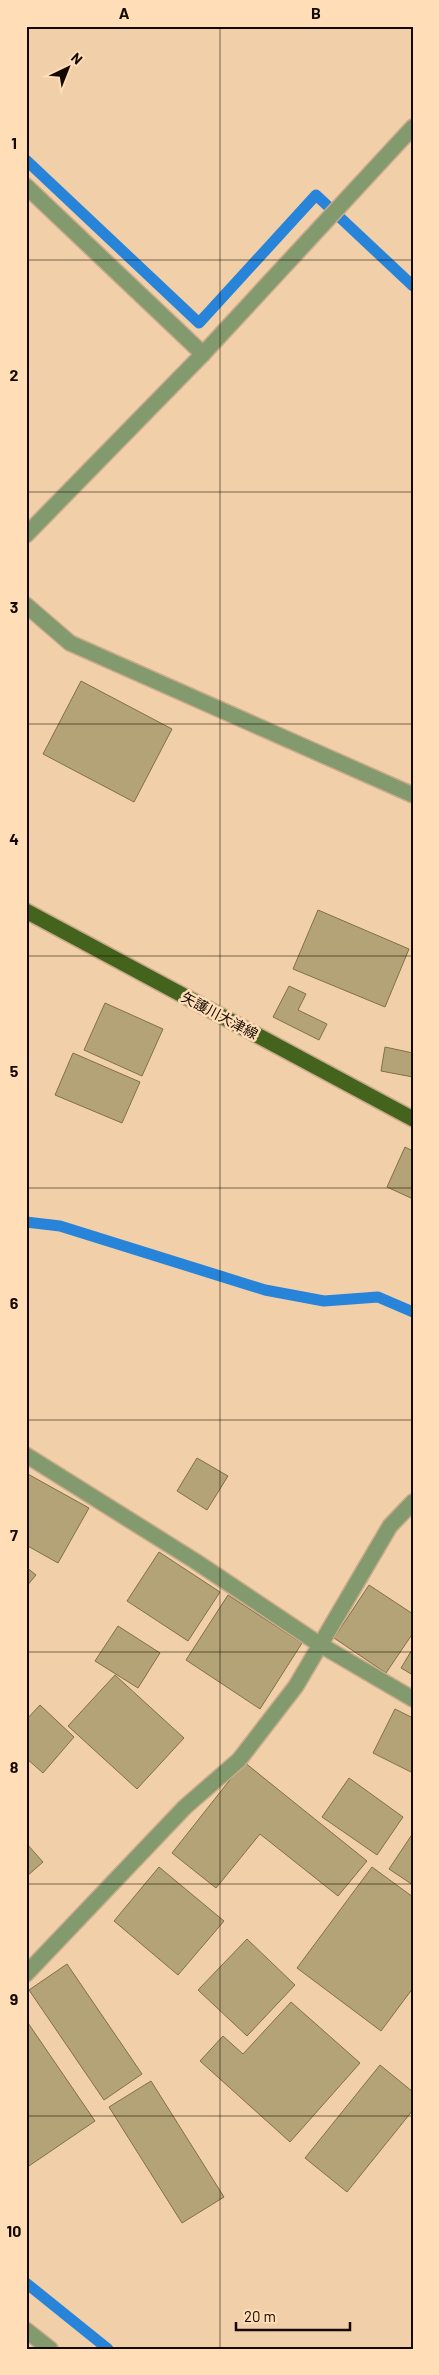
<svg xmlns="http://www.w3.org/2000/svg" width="439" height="2375" font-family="Barlow,'Noto Sans JP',sans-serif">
<rect width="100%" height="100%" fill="#f1cfa9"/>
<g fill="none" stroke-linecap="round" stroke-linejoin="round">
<g stroke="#2884d8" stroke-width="11">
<path d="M 26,160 L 199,323 L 316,195 L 413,286"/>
<path d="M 26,1222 L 60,1226 L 265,1290 L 324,1301 L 378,1297 L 413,1312"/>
<path d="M 26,2283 L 108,2349"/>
</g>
</g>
<g fill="#b3a376" stroke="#807146">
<path d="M 81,681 L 172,729 L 134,802 L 43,754 Z"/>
<path d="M 318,910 L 409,949 L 385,1007 L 293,969 Z"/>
<path d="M 289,986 L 306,994 L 298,1010 L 327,1024 L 319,1040 L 273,1017 Z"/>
<path d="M 105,1003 L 163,1029 L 142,1076 L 84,1050 Z"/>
<path d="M 385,1047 L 413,1053 L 413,1077 L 381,1071 Z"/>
<path d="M 73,1053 L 140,1082 L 122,1123 L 55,1095 Z"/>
<path d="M 405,1147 L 413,1151 L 413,1199 L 387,1187 Z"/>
<path d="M 197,1458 L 228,1476 L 207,1510 L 177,1491 Z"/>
<path d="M 26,1473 L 89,1508 L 58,1563 L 26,1545 Z"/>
<path d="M 159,1552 L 220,1592 L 188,1641 L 127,1601 Z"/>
<path d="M 26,1567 L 36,1575 L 26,1587 Z"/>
<path d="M 369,1585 L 413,1614 L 413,1633 L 386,1673 L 334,1638 Z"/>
<path d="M 228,1595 L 302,1643 L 260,1709 L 186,1660 Z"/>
<path d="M 118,1626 L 160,1653 L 138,1688 L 95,1661 Z"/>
<path d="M 413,1648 L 413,1675 L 401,1668 Z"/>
<path d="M 115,1675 L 184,1738 L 137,1789 L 68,1726 Z"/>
<path d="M 40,1705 L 74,1737 L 43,1773 L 26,1758 L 26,1720 Z"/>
<path d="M 395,1709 L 413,1718 L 413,1773 L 373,1753 Z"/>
<path d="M 244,1762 L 367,1861 L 338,1896 L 260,1834 L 216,1888 L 172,1853 Z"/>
<path d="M 349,1778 L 403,1817 L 377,1855 L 322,1817 Z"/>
<path d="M 413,1833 L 413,1885 L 389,1869 Z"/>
<path d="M 26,1843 L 43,1862 L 26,1877 Z"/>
<path d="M 159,1867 L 224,1921 L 178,1975 L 114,1921 Z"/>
<path d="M 372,1867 L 413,1897 L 413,1988 L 381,2031 L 297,1968 Z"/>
<path d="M 247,1939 L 295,1985 L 247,2036 L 198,1990 Z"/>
<path d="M 67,1964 L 142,2074 L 104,2100 L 29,1990 Z"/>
<path d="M 291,2002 L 360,2063 L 290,2142 L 200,2061 L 223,2036 L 243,2054 Z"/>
<path d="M 28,2023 L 95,2121 L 26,2168 L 26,2024 Z"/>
<path d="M 380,2065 L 413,2092 L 413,2110 L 347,2192 L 305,2158 Z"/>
<path d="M 151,2081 L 224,2197 L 182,2223 L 109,2107 Z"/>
</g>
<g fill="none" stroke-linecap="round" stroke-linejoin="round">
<defs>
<g id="minor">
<path d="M 26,186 L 203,354"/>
<path d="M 26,535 L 203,354 L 413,127"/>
<path d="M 26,605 L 70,643 L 413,795"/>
<path d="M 26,1455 L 195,1561 L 319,1644 L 413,1699"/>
<path d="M 26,1974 L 185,1807 L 239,1760 L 296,1686 L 390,1526 L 413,1502"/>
<path d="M 26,2330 L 50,2349"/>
</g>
<path id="major" d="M 26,911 L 413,1119"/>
</defs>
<use href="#minor" stroke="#c9ab8b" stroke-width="18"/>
<use href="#major" stroke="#c9ab8b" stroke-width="18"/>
<use href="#minor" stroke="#839a6e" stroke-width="15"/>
<use href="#major" stroke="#44641e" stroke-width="15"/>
</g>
<path fill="none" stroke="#140900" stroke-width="1" stroke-opacity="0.55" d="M 220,26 L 220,2349M 26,260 L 413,260M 26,492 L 413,492M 26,724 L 413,724M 26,956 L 413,956M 26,1188 L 413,1188M 26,1420 L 413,1420M 26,1652 L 413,1652M 26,1884 L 413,1884M 26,2116 L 413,2116"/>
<g text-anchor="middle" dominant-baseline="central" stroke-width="5" stroke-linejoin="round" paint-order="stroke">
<g font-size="14" fill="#140900" stroke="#ffddb6">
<text transform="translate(220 1015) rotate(28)">矢護川大津線</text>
</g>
</g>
<rect width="439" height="2375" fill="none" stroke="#ffddb6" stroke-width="55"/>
<g transform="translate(68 68) rotate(43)" stroke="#ffddb6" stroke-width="4" paint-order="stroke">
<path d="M0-4L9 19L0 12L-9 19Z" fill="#140900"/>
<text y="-8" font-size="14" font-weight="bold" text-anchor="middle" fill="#140900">N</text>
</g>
<path d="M236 2322v8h114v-8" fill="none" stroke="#140900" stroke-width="2.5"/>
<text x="244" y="2322" font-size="15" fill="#140900" stroke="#ffddb6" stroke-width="4" paint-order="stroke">20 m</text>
<rect x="28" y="28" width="384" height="2320" fill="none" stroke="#140900" stroke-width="2"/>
<g font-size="16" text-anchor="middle" font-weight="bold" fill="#140900">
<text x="124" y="19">A</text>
<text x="316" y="19">B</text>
<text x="14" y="149">1</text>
<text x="14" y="381">2</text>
<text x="14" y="613">3</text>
<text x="14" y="845">4</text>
<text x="14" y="1077">5</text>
<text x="14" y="1309">6</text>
<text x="14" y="1541">7</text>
<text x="14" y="1773">8</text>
<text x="14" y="2005">9</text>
<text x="14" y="2237">10</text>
</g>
</svg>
